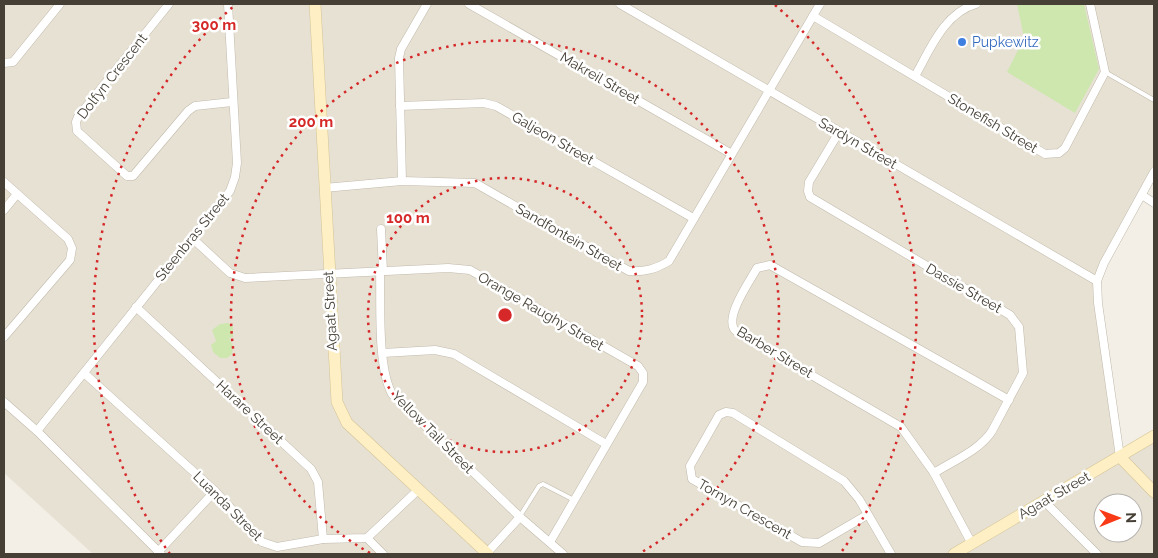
<svg xmlns="http://www.w3.org/2000/svg" width="1158" height="558" font-family="Raleway,sans-serif">
<rect width="100%" height="100%" fill="#f3efe6"/>
<path fill="#e7e1d4" fill-rule="evenodd" d="M 4,4 L 1154,4 L 1154,172 L 1097,281 L 1120,456 L 1154,436 L 1154,554 L 93,554 L 4,473 ZM 1103,503 L 1133,503 L 1133,533 L 1103,533 Z"/>
<g fill="#cde7ae">
<path d="M 1017,4 L 1084,4 L 1099,69 L 1075,113 L 1007,72 L 1024,38 Z"/>
<path d="M 228,323 L 233,326 L 233,337 L 229,338 L 233,346 L 232,354 L 227,358 L 220,358 L 213,352 L 211,345 L 216,341 L 212,330 L 220,324 Z"/>
</g>
<g fill="none" stroke-linecap="round" stroke-linejoin="round">
<defs>
<g id="lane">
<path d="M 1105,72 L 1154,100"/>
<path d="M 520,516 L 539,486 L 543,484 L 574,500"/>
</g>
<g id="street">
<path d="M 169,4 L 78,117 L 76,122 L 77,131 L 127,176 L 133,176 L 188,111 L 195,106 L 232,102"/>
<path d="M 469,4 L 730,153"/>
<path d="M 620,4 L 1097,281"/>
<path d="M 813,16 L 1045,154 L 1059,153 L 1065,148 L 1105,72 L 1090,4"/>
<path d="M 4,63 L 13,62 L 60,4"/>
<path d="M 915,76 C 930,50 944,13 976,4"/>
<path d="M 400,106 L 484,103 L 496,106 L 693,218"/>
<path d="M 839,132 L 809,182 L 808,191 L 810,197 L 1010,315 L 1019,327 L 1023,373 L 992,431 C 980,450 953,461 934,473"/>
<path d="M 402,181 L 399,58 L 401,49 L 427,4"/>
<path d="M 4,182 L 68,239 L 72,248 L 70,260 L 4,337"/>
<path d="M 324,188 L 402,181 L 475,183 L 629,271 C 645,272 656,269 669,261 L 820,4"/>
<path d="M 1142,195 L 1154,203"/>
<path d="M 4,210 L 17,194"/>
<path d="M 381,229 L 383,271"/>
<path d="M 192,238 L 230,273 L 245,278 L 448,268 L 470,270 L 638,366 L 643,373 L 643,382 L 550,542"/>
<path d="M 380,271 C 381,304 377,366 392,394 L 520,517 L 563,554"/>
<path d="M 136,307 L 311,469 L 318,482 L 323,539"/>
<path d="M 383,353 L 435,350 L 454,354 L 606,444"/>
<path d="M 84,373 L 215,491 L 262,542 L 277,547 L 323,539 L 367,538 L 418,490"/>
<path d="M 4,402 L 37,431 L 161,554"/>
<path d="M 37,431 L 230,191 L 235,177 L 237,163 L 228,4"/>
<path d="M 1120,457 L 1098,303 L 1097,281 L 1104,263 L 1154,172"/>
<path d="M 1044,501 L 1097,554"/>
<path d="M 867,515 L 819,543 L 802,542 L 692,479 L 690,466 L 719,415 L 726,412 L 733,413 L 844,481 L 859,499 L 891,554"/>
<path d="M 367,538 L 383,554"/>
<path d="M 972,544 L 934,473 L 901,427 L 737,332 C 721,321 750,281 757,268 L 770,265 L 1009,400"/>
<path d="M 158,552 L 215,491"/>
<path d="M 486,554 L 520,517"/>
</g>
<g id="secondary">
<path d="M 315,4 L 337,402 L 347,423 L 488,554"/>
<path d="M 1120,457 L 1154,492"/>
<path d="M 954,554 L 1154,436"/>
</g>
</defs>
<use href="#lane" stroke="#c1baab" stroke-width="5"/>
<use href="#street" stroke="#c1baab" stroke-width="9"/>
<use href="#secondary" stroke="#d3c396" stroke-width="12"/>
<use href="#lane" stroke="#fff" stroke-width="4"/>
<use href="#street" stroke="#fff" stroke-width="8"/>
<use href="#secondary" stroke="#fef0c4" stroke-width="11"/>
</g>
<g fill="none" stroke="#d62828" stroke-width="2.5" stroke-dasharray="2.5 5">
<circle cx="505" cy="315" r="137"/>
<path d="M370 553A274 274 0 1 1 640 553"/>
<path d="M170 554A411 411 0 0 1 235 5M775 5A411 411 0 0 1 840 554"/>
</g>
<circle fill="#3f7fe0" stroke="#fff" stroke-width="2" cx="962" cy="42" r="5"/>
<g text-anchor="middle" dominant-baseline="central" stroke-width="5" stroke-linejoin="round" paint-order="stroke">
<g font-size="14" fill="#366cbe" stroke="#fff" text-anchor="start">
<text x="972" y="42">Pupkewitz</text>
</g>
<g font-size="14" fill="#453f35" stroke="#fff">
<text transform="translate(112 76) rotate(-52)">Dolfyn Crescent</text>
<text transform="translate(600 78) rotate(30)">Makreil Street</text>
<text transform="translate(993 123) rotate(31)">Stonefish Street</text>
<text transform="translate(553 138) rotate(30)">Galjeon Street</text>
<text transform="translate(858 143) rotate(30)">Sardyn Street</text>
<text transform="translate(192 237) rotate(-51)">Steenbras Street</text>
<text transform="translate(569 237) rotate(30)">Sandfontein Street</text>
<text transform="translate(964 288) rotate(30)">Dassie Street</text>
<text transform="translate(330 311) rotate(-93)">Agaat Street</text>
<text transform="translate(541 311) rotate(30)">Orange Raughy Street</text>
<text transform="translate(775 352) rotate(31)">Barber Street</text>
<text transform="translate(250 412) rotate(43)">Harare Street</text>
<text transform="translate(433 432) rotate(45)">Yellow Tail Street</text>
<text transform="translate(1054 495) rotate(-30)">Agaat Street</text>
<text transform="translate(228 506) rotate(45)">Luanda Street</text>
<text transform="translate(745 509) rotate(30)">Tornyn Crescent</text>
</g>
</g>
<circle cx="505" cy="315" r="8" fill="#d62828" stroke="#fff" stroke-width="2.5"/>
<g font-size="15" text-anchor="middle" font-weight="bold" fill="#d62828" stroke="#fff" stroke-width="5" stroke-linejoin="round" paint-order="stroke">
<text x="214" y="30">300 m</text>
<text x="311" y="127">200 m</text>
<text x="408" y="223">100 m</text>
</g>
<rect width="1158" height="558" fill="none" stroke="#453f35" stroke-width="10"/>
<g transform="translate(1118 518) rotate(89)"><circle r="24" fill="#ffffff" stroke="#b5b2ae"/>
<path d="M0-4L9 19L0 12L-9 19Z" fill="#f83a17"/>
<text y="-8" font-size="14" font-weight="bold" text-anchor="middle" fill="#453f35">N</text>
</g>
</svg>
